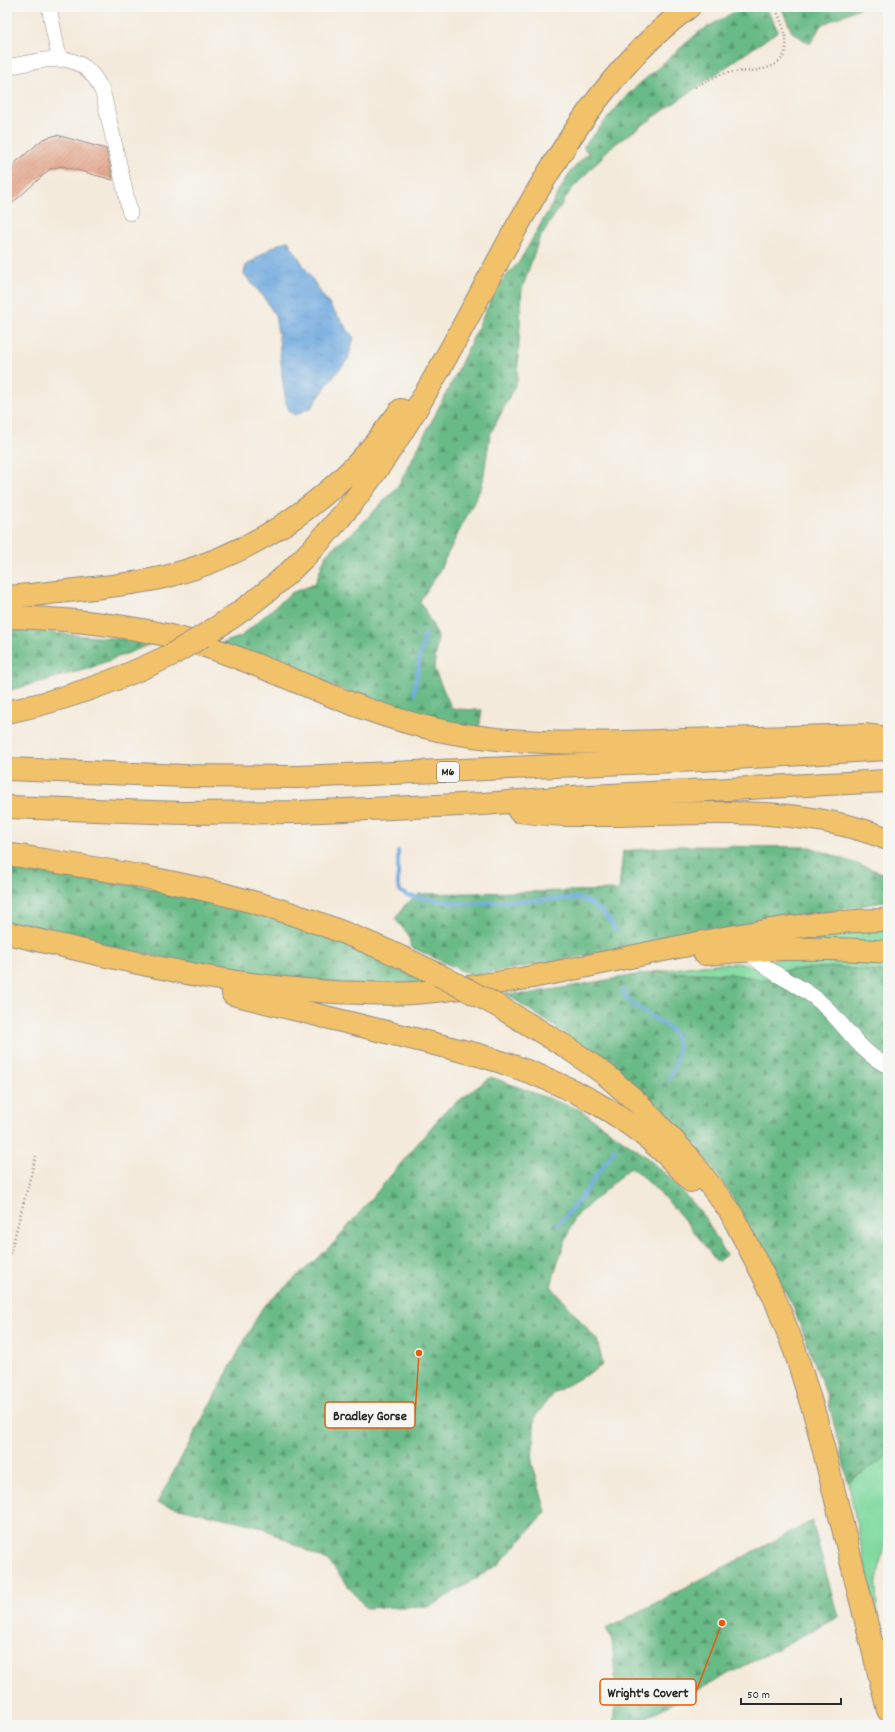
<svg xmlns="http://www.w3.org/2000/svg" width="895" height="1732" font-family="Dekko,sans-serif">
<defs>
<pattern id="forest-firs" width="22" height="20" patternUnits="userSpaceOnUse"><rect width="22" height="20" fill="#68ba86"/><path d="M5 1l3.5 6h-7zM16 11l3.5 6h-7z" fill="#56976e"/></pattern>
<pattern id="water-ripples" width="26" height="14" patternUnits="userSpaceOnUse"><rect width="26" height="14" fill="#6ea9de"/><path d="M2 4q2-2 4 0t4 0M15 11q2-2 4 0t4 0" fill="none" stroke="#5b8ab4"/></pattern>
<pattern id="building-hatch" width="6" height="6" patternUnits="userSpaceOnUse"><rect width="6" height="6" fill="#e4a185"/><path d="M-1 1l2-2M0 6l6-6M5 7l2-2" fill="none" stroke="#b9836d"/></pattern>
</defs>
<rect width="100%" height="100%" fill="#f6f6f2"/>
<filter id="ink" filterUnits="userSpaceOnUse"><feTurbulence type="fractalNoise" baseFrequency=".025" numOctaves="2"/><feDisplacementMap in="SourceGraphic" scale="8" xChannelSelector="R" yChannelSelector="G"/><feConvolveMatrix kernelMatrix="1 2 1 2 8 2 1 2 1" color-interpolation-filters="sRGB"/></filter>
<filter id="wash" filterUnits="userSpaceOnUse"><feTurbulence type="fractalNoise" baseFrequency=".012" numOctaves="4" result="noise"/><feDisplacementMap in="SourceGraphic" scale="16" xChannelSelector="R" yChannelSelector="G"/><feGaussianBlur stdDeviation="0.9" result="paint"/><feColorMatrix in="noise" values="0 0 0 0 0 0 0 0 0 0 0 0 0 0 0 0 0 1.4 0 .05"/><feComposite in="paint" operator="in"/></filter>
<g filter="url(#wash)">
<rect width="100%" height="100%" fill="#f4eadb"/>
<g fill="#81daa0" stroke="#568266">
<path d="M 888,929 L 888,948 L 795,940 L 813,933 Z"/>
<path d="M 775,959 L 888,964 L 888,973 L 837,967 L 775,971 L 766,962 Z"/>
<path d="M 736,963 L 752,966 L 779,980 L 770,981 L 730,974 L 653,972 L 702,965 Z"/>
<path d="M 888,1456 L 888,1536 L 882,1554 L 876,1587 L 878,1627 L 848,1482 Z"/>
</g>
<g fill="url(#forest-firs)" stroke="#4a7258">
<path d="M 743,7 L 766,7 L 778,31 L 611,147 L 571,190 L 539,239 L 522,289 L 517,381 L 490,435 L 482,486 L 437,575 L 420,601 L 438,636 L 434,669 L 452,709 L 482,710 L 479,729 L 437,723 L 216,645 L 240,637 L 291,593 L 315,584 L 326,554 L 357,529 L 398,486 L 453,380 L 498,285 L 519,262 L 571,171 L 588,153 L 583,147 L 629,93 L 699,32 Z"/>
<path d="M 781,7 L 862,7 L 821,25 L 810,44 L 792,32 Z"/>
<path d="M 7,629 L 157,642 L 87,669 L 7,691 Z"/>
<path d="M 677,846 L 810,847 L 888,875 L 888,901 L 473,976 L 411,947 L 408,934 L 395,919 L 405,905 L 419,894 L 619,890 L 623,851 Z"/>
<path d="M 7,866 L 67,877 L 133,884 L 257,913 L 372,955 L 430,984 L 395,986 L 256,978 L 7,924 Z"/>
<path d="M 837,967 L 888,973 L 888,1456 L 848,1482 L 827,1396 L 792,1304 L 734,1200 L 698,1147 L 658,1106 L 617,1069 L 505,993 L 527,994 L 653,972 L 730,974 L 772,981 L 778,980 L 775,971 Z"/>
<path d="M 491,1077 L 580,1110 L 643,1154 L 674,1182 L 706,1219 L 726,1255 L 717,1262 C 691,1226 665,1195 631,1167 L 574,1218 L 558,1261 L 551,1286 L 597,1340 L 603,1365 L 552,1394 L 535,1417 L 532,1462 L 546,1512 L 499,1564 L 431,1606 L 366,1608 L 329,1562 L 259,1526 L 157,1503 L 262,1308 L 335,1242 L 445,1111 Z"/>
<path d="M 812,1521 L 838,1617 L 631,1725 L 613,1725 L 616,1691 L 612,1638 L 606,1629 Z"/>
</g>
<path fill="url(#water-ripples)" stroke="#4c6a84" d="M 288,241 L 323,296 L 354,338 L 348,359 L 327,385 L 312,407 L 295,415 L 290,412 L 286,403 L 282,375 L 279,338 L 275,315 L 263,296 L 244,274 L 246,265 C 259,258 272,244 288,241 Z"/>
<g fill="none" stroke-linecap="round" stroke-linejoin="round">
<g stroke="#6ea9de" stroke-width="4">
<path d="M 414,694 L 419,660 L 425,635"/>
<path d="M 398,851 L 398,886 L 401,892 L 409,896 L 462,904 L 579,898 C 596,904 607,915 616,930"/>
<path d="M 622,990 C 640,1027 701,1015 669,1079"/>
<path d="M 558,1225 L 580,1199 L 615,1149"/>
</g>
</g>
<g id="blocks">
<path fill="url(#building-hatch)" d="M 57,135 L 106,149 L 113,180 L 62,166 L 50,169 L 7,208 L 7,170 L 43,139 Z"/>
</g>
</g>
<g filter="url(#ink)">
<use href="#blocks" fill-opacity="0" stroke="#908a83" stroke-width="1"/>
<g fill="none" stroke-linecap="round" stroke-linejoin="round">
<defs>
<g id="minor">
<path d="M 49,7 L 59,58"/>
<path d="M 7,67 C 48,60 83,45 103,93 L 130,213"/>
<path d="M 747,950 C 766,973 797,982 819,1001 C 844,1022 858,1052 888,1066"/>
</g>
<g id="highway">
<path d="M 7,597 C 36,595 65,591 94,588 C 120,585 147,582 172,575 C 243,555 304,518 355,466 C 372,449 386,429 401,410"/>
<path d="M 7,617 C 26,617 45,619 64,620 C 114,624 163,631 211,648 C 287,674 358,713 438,730 C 518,747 602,743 683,740 C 744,738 804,737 864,735 L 888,738"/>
<path d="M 203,636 C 233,618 261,598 287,574 C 387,482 446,356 510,239 C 558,153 609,66 689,7"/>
<path d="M 7,712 C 66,700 117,681 171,655"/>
<path d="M 7,769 L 185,776 L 298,777 L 699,760 L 888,749"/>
<path d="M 7,807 L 183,813 L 298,812 L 483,804 L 570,797 L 888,781"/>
<path d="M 519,811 C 553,816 587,815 621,815 C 710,813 803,805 888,839"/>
<path d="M 7,854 C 86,867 165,878 242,899 C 311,917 376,944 439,975"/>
<path d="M 7,933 C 125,960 243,992 365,993 C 381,994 398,994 414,993 C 507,986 597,963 688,945 C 754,932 820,920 888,920"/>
<path d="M 705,954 C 766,948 828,947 888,952"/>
<path d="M 233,994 L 479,1055 C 562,1080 634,1114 691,1181"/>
<path d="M 498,1006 L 568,1048 L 606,1075 L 639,1104 L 687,1155 L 730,1211 L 774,1296 L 795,1351 L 816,1419 L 888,1710"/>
</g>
</defs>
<use href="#minor" stroke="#908a83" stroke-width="16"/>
<use href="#highway" stroke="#908a83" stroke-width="24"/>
<g stroke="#908a83" stroke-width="2.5" stroke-dasharray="1 3" stroke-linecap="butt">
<path d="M 695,87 C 705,82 715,76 726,73 C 736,71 747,72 757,70 C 799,64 787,34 775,7"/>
<path d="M 7,1265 L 36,1156"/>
</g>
<use href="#minor" stroke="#fff" stroke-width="15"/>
<use href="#highway" stroke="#f2c26a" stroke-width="22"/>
<defs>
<g id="highway-bridge">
<path d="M 171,655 L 203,636"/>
<path d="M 439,975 L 498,1006"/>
</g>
</defs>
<use href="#highway-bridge" stroke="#908a83" stroke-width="24" stroke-linecap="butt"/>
<use href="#highway-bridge" stroke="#f2c26a" stroke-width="22"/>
</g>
</g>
<g text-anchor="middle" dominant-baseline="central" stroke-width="3" stroke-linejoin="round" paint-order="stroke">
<rect fill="#f6f6f2" stroke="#686867" stroke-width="1" x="437" y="762" width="22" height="20" rx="3"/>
<g font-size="12" font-weight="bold" fill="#2b2b2b">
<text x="448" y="772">M6</text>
</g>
</g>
<path fill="none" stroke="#e8590c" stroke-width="1.5" d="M419 1353L415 1415M722 1623L696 1692"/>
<g fill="#e8590c" stroke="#f6f6f2" stroke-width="1.5">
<circle cx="419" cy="1353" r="4"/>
<circle cx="722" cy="1623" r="4"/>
</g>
<g fill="#f6f6f2" stroke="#e8590c" stroke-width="1.5">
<rect x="325" y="1402" width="90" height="26" rx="4"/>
<rect x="600" y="1679" width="96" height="26" rx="4"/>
</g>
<g font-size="14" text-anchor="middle" font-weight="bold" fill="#2b2b2b">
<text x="370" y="1420">Bradley Gorse</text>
<text x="648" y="1697">Wright's Covert</text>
</g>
<rect width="895" height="1732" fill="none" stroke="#f6f6f2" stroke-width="24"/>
<path d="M741 1698v6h100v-6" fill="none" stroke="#2b2b2b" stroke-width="2"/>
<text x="747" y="1698" font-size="12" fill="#2b2b2b" stroke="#f6f6f2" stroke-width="3" paint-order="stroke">50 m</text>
</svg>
